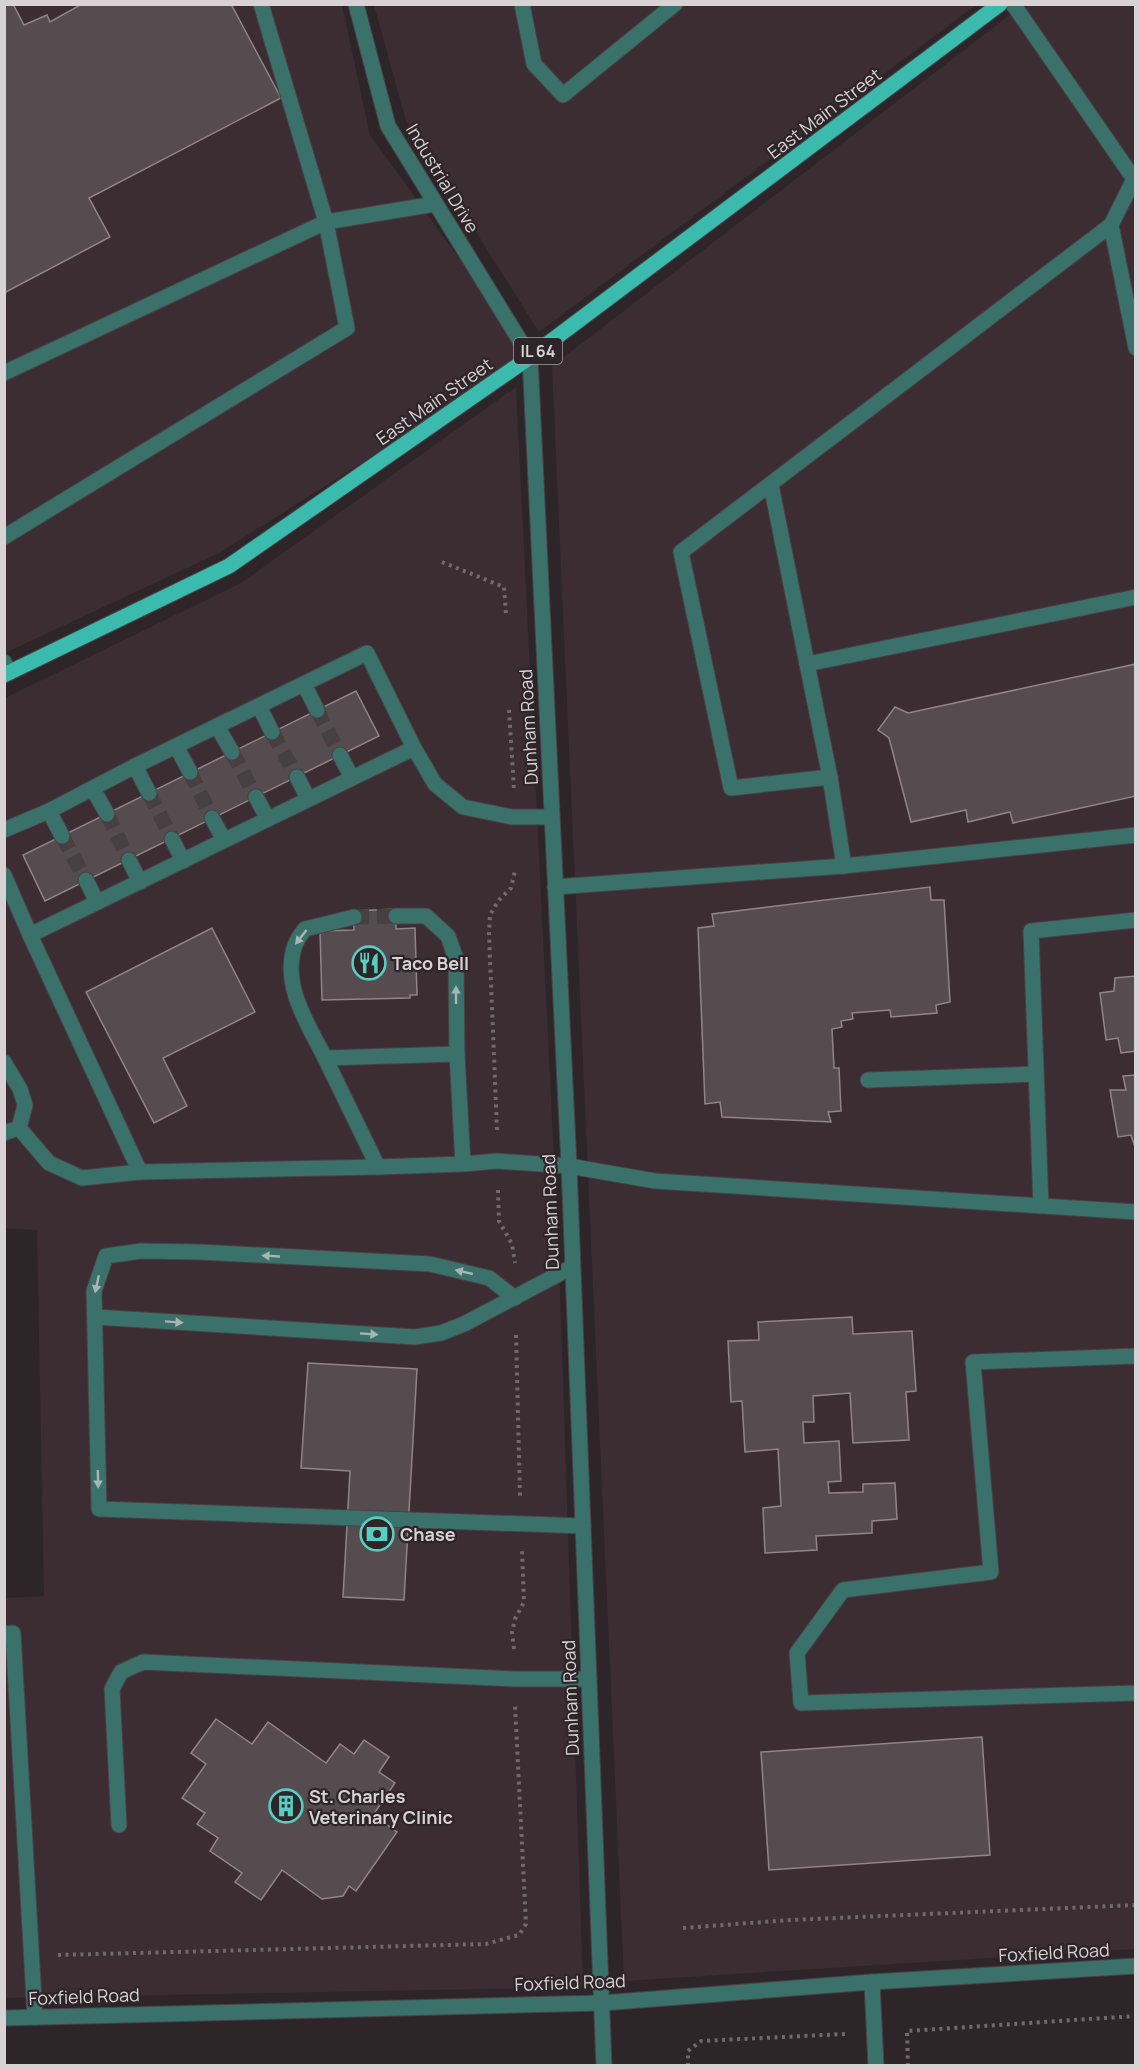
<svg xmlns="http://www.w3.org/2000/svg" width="1140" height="2070" font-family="Manrope,sans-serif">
<rect width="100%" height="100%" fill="#2e2528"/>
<g fill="#3c2d33">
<path d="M 4,5 L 342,5 L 370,135 L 530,357 L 219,553 L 5,653 Z"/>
<path d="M 374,5 L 976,5 L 539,332 L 406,121 Z"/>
<path d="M 1023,5 L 1135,5 L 1135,1949 L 624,1981 L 552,366 Z"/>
<path d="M 516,387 L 559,1261 L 583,1987 L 5,1998 L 4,1598 L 44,1596 L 37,1230 L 4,1228 L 5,698 L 241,583 Z"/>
</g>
<g fill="#564c50" stroke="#908589" stroke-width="1.5">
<path d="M 4,4 L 13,4 L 24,25 L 47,15 L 50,22 L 82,4 L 231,4 L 281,98 L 89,198 L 110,237 L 4,293 Z"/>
<path d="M 1136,664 L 1136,796 L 1013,823 L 1010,812 L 968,822 L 966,810 L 911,822 L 889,738 L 878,730 L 895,707 L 908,713 Z"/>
<path d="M 356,691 L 379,736 L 45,901 L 23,855 Z"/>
<path d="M 930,887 L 931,900 L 944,900 L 950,1002 L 936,1005 L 937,1013 L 891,1017 L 890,1010 L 852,1013 L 853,1019 L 841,1021 L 842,1027 L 832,1029 L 834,1068 L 839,1068 L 841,1111 L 828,1112 L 831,1122 L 722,1117 L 720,1102 L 705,1104 L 698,928 L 714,926 L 712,914 Z"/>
<path d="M 396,909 L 396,929 L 415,928 L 417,995 L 410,995 L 410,998 L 322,1000 L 320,931 L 354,930 L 353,911 Z"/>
<path d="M 212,928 L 255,1012 L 163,1058 L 187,1106 L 154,1123 L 86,992 Z"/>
<path d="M 1136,976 L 1136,1051 L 1121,1053 L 1118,1038 L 1106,1040 L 1100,993 L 1114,991 L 1115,978 Z"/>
<path d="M 1136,1075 L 1136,1150 L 1131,1135 L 1118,1137 L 1110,1090 L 1126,1090 L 1123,1076 Z"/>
<path d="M 852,1317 L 853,1334 L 912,1331 L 916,1391 L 906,1392 L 909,1440 L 853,1443 L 850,1393 L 813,1396 L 814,1422 L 803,1422 L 804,1443 L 839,1441 L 841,1481 L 828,1482 L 829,1493 L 863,1492 L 863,1484 L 895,1483 L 897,1519 L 872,1521 L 872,1533 L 816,1536 L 817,1550 L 765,1553 L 763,1508 L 781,1506 L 778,1449 L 745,1452 L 742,1401 L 731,1402 L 728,1341 L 759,1340 L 758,1322 Z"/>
<path d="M 308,1363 L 417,1369 L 404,1600 L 343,1597 L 350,1471 L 301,1468 Z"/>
<path d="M 216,1719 L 252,1744 L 268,1722 L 326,1763 L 340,1744 L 354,1754 L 364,1740 L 389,1757 L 379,1772 L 395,1783 L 373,1815 L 397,1832 L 356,1891 L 349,1886 L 343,1896 L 322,1899 L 282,1870 L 261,1900 L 235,1882 L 242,1873 L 210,1851 L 218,1838 L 197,1824 L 205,1813 L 182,1798 L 206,1764 L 191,1753 Z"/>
<path d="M 982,1737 L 990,1855 L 769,1870 L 761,1752 Z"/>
</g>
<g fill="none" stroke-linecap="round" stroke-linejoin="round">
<g stroke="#483f42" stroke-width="15" stroke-dasharray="15 8" stroke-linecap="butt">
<path d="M 317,710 L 340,755"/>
<path d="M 272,732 L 297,777"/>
<path d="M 232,752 L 256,797"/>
<path d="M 190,772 L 212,818"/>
<path d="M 149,793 L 172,839"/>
<path d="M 107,814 L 129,860"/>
<path d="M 62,836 L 86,880"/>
<path d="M 354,917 L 396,916"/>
</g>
<defs>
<g id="minor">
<path d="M 356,4 L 388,126 L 530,357 L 569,1166 L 604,2066"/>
<path d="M 522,4 L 534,64 L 563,95 L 675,4"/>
<path d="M 1111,225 L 1136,348"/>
<path d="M 4,373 L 326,222 L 435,204"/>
<path d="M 771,485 L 807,664"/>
<path d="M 4,537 L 347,328 L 326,222 L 261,4"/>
<path d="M 4,662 L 9,673"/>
<path d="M 304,684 L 317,710"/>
<path d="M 259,706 L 272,732"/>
<path d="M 217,726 L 232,752"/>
<path d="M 176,746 L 190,772"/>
<path d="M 340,755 L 352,778"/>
<path d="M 135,766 L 149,793"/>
<path d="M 297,777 L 308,798"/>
<path d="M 830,777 L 807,664 L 1136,597"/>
<path d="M 93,789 L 107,814"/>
<path d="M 256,797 L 268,819"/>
<path d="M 49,811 L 62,836"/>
<path d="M 212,818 L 224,840"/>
<path d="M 4,830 L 49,811 L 135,766 L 367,653 L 414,748 L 435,784 L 463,807 L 512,817 L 552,817"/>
<path d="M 172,839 L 183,861"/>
<path d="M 129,860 L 140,882"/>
<path d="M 844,866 L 1136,835"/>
<path d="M 4,875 L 30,935 L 414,748"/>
<path d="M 86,880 L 97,902"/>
<path d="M 555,887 L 844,866 L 830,777 L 731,788 L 681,552 L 1111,225 L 1134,179 L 1013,4"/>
<path d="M 396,916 L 426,916 L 448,936 L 456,959 L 457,1054"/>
<path d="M 30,935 L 140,1172 L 378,1167"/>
<path d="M 325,1058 C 308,1024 281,985 295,945 C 297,940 301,934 305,929 L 354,917"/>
<path d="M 4,1062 L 20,1089 L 25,1105 L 19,1128 L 4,1133"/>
<path d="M 868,1080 L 1036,1074"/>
<path d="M 19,1128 L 49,1163 L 82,1178 L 140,1172"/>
<path d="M 463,1164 L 378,1167 L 325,1058 L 457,1054 L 463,1164 L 497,1161 L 569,1166 L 655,1181 L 1136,1212"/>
<path d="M 1041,1206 L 1031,931 L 1136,920"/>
<path d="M 515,1298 L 489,1278 L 430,1264 L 200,1252 L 141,1251 L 106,1256 L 94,1291 L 99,1509 L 583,1526"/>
<path d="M 95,1317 L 415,1337 L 441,1333 L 464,1324 L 572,1267"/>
<path d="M 1136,1356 L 973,1362 L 991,1572 L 843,1590 L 797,1653 L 801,1703 L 1136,1693"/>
<path d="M 4,1634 L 13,1633 L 35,2017"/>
<path d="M 119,1825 L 112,1689 L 121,1672 L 143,1662 L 515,1679 L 589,1679"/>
<path d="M 872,1982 L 876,2066"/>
<path d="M 4,2018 L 602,2003 L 872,1982 L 1136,1966"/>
</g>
<path id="major" d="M 4,675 L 229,566 L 530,357 L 1000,4"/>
</defs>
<use href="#minor" stroke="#494144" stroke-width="17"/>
<use href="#major" stroke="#494144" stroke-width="17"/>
<g stroke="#71696c" stroke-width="4" stroke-dasharray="3 4.5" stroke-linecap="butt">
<path d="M 442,562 L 504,587 L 506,614"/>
<path d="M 509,710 L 514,789"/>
<path d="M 497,1130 L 489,934 L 490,915 L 498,901 L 511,888 L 515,871"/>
<path d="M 498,1190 L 499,1221 L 512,1244 L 515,1263"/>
<path d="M 516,1335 L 520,1496"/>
<path d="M 514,1649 L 512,1632 L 515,1619 L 524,1602 L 522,1549"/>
<path d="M 683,1928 L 790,1920 L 1136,1905"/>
<path d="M 58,1955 L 486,1944 L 519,1935 L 526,1924 L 515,1705"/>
<path d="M 688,2066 L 688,2051 L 701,2041 L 845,2034 L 846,2038"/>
<path d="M 908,2066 L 907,2031 L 1136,2016"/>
</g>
<use href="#minor" stroke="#3b716b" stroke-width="15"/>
<use href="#major" stroke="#3bbaae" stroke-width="15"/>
</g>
<defs><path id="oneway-solid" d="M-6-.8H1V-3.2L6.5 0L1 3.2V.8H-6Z" transform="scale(1.5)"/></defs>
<g fill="#a9b5b4">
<use href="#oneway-solid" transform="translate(301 937) rotate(128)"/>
<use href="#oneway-solid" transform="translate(456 995) rotate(-90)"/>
<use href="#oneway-solid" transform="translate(271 1256) rotate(-177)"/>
<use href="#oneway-solid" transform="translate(464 1272) rotate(-167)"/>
<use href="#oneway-solid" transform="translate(97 1284) rotate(102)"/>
<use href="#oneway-solid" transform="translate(174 1322) rotate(4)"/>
<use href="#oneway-solid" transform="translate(369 1334) rotate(4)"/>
<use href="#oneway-solid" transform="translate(98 1479) rotate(89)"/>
</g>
<defs>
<symbol id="restaurant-ring" viewBox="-11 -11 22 22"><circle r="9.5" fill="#2e2528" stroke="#57cec1" stroke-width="1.5"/><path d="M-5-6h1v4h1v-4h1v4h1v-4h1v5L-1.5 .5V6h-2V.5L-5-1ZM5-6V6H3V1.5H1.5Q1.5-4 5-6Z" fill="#57cec1"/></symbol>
<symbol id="bank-ring" viewBox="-11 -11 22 22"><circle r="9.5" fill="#2e2528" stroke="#57cec1" stroke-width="1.5"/><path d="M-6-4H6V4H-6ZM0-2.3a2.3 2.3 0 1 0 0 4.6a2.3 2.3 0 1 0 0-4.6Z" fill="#57cec1"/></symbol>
<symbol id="building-ring" viewBox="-11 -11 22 22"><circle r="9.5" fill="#2e2528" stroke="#57cec1" stroke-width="1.5"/><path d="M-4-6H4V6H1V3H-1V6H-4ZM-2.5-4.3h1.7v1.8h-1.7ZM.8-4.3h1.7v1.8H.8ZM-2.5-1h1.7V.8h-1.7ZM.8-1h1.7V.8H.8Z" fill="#57cec1"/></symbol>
</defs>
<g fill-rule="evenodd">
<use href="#restaurant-ring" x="350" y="944" width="38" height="38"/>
<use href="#bank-ring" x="358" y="1515" width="38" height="38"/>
<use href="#building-ring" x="267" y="1787" width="38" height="38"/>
</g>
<g text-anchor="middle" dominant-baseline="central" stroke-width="4.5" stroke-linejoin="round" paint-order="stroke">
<rect fill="#2e2528" stroke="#a59ea0" stroke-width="1.5" x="514" y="338" width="48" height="26" rx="4.5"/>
<g font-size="16" font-weight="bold" fill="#d8d2d4">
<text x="538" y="351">IL 64</text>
</g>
<g font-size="18" fill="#d8d2d4" stroke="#2e2528">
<text transform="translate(824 113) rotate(-37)">East Main Street</text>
<text transform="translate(443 178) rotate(59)">Industrial Drive</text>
<text transform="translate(434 401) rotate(-35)">East Main Street</text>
<text transform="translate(528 727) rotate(-93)">Dunham Road</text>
<text transform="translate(550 1212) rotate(-92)">Dunham Road</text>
<text transform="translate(570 1698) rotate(-92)">Dunham Road</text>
<text transform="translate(1054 1952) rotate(-3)">Foxfield Road</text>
<text transform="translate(570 1982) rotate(-2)">Foxfield Road</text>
<text transform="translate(84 1996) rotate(-2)">Foxfield Road</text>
</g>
<g font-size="18" font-weight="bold" fill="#d8d2d4" stroke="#2e2528" text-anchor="start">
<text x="392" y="963">Taco Bell</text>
<text x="400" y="1534">Chase</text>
<text x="309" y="1796">St. Charles<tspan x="309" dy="21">Veterinary Clinic</tspan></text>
</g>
</g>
<rect width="1140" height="2070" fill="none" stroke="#d8d2d4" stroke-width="12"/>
</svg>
